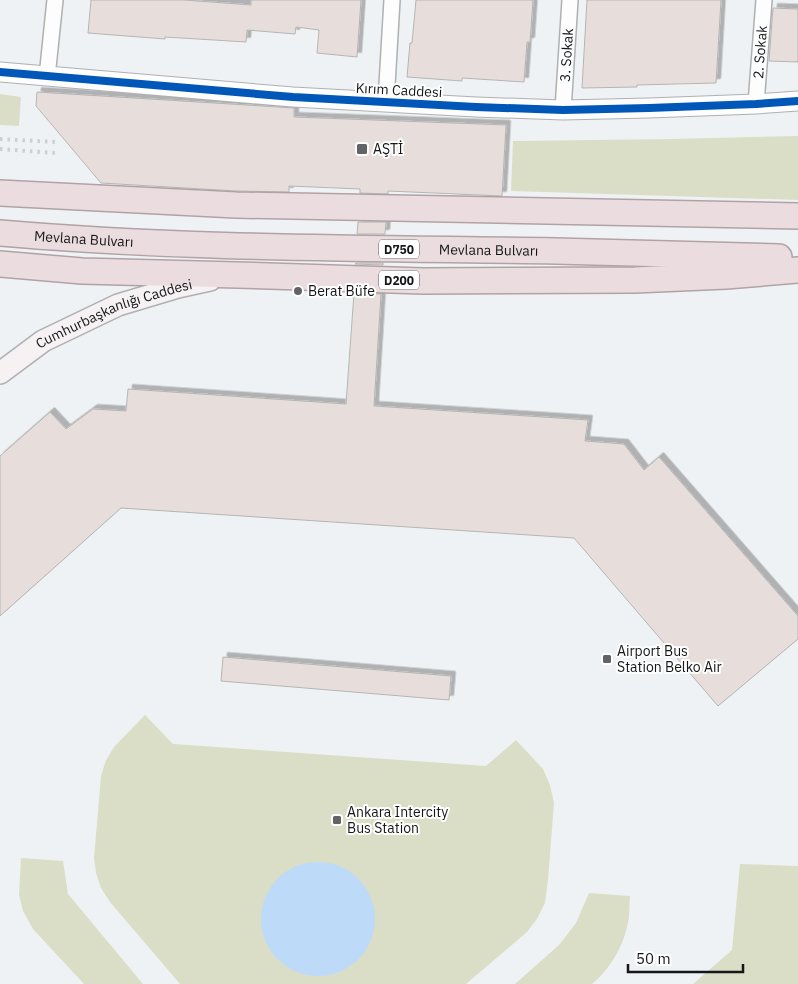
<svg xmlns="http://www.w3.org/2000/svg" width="798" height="984" font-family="'IBM Plex Sans',sans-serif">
<defs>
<filter id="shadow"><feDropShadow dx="4.5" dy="-4.5" stdDeviation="0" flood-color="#0004"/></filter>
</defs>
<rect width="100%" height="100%" fill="#eff2f4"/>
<g fill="#dbdec6">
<path d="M 0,94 L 21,97 L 19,126 L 0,125 Z"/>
<path d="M 798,136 L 798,200 L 511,191 L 513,141 L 671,139 Z"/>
<path d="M 145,715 L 173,744 L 486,766 L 516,740 L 543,769 L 550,785 L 554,803 L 548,880 L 545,903 L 537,919 L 527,932 L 466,984 L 180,984 L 110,902 L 101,888 L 96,873 L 94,858 L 101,776 L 106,760 L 114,747 Z"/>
<path d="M 21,858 L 63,861 L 68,894 L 143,984 L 84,984 L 33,929 L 23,911 L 19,895 Z"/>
<path d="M 740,864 L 798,866 L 798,984 L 693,984 L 732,950 Z"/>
<path d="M 589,893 L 630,896 C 629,906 630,917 627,927 C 622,949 609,970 592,984 L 515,984 L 559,945 L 576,923 Z"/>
</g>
<circle fill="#bddaf9" cx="318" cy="919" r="57"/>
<g fill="#e7ddda" stroke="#b5b5b5" filter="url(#shadow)">
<path d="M 91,0 L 184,0 L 251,5 L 251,0 L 361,0 L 357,57 L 317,53 L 319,30 L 296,27 L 295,34 L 247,30 L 246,42 L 165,37 L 165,39 L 88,33 Z"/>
<path d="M 416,0 L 533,0 L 530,42 L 527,42 L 524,82 L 462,78 L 462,81 L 407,77 L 410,43 L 412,43 Z"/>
<path d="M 587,0 L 721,0 L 716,83 L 637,85 L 637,87 L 582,88 Z"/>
<path d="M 773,8 L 798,9 L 798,62 L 769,61 Z"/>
<path d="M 37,92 L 294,108 L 294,117 L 506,125 L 502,196 L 388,191 L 388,194 L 360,193 L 360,189 L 289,186 L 289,192 L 236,191 L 101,183 L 36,106 Z"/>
<path d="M 358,222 L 386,222 L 385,234 L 357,234 Z"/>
<path d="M 356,263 L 383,263 L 383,265 L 355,264 Z"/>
<path d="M 354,293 L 381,294 L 374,406 L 588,420 L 585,441 L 624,444 L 644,470 L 659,457 L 798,616 L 798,639 L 718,706 L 574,538 L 121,508 L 0,616 L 0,456 L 50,412 L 66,429 L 93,409 L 126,411 L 128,389 L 346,404 Z"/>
<path d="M 223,657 L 451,676 L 449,700 L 221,681 Z"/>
</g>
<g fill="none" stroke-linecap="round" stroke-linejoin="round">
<defs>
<g id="minor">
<path d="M 47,77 L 55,0"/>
<path d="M 386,102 L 392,0"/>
<path id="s1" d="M 756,104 L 764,0"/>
<path id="s2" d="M 563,110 L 570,0"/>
</g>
<path id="tertiary" d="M 0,72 L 293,97 L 476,107 L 563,110 L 649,108 L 756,104 L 798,101"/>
<g id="secondary">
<path id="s3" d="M 0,373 L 43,341 L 118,305 L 178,287 L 210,280"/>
</g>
<g id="trunk">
<path d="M 0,193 L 236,205 L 798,216"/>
<path id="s4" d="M 0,233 C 185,249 371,248 556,251 C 631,253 705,255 779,257"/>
<path d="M 0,264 L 82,271 L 237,275 L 423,281 L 635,280 L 726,276 L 798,270"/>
</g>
</defs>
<use href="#minor" stroke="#aeb0b2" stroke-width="18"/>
<use href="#tertiary" stroke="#aeb0b2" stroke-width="21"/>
<use href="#secondary" stroke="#aeb0b2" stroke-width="24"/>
<use href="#trunk" stroke="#b2a2a6" stroke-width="28"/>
<use href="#minor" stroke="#fdfdfd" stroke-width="15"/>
<use href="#tertiary" stroke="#fdfdfd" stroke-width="19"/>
<use href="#secondary" stroke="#f6f1f2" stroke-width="21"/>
<use href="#trunk" stroke="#eadcdf" stroke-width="25"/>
<g stroke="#cdcecf" stroke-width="4" stroke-dasharray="2.5 5" stroke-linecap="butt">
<path d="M 0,139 L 56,142"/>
<path d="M 0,149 L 55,153"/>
</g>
<defs>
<path id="cycleway" d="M 0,72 L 293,97 L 476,107 L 563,110 L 649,108 L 756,104 L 798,101"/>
</defs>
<use href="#cycleway" stroke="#fefefe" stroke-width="11"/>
<use href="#cycleway" stroke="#0057b8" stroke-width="8"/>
</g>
<g fill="#616365" stroke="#fefefe" stroke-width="2">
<rect x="356" y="143" width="12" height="12" rx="2.5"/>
<circle cx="298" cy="291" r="5"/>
<rect x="602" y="654" width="10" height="10" rx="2.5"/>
<rect x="332" y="815" width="10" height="10" rx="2.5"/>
</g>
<g text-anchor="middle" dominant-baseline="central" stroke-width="4" stroke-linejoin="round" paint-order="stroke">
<g fill="#fefefe" stroke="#5a5c5d" stroke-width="1">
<rect x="379" y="239.5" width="40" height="19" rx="4"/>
<rect x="379" y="270.5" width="40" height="19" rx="4"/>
</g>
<g font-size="12" font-weight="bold" fill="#141618">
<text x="399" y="249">D750</text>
<text x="399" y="280">D200</text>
</g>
<g font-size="14" fill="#141618" stroke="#fefefe">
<text stroke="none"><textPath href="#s1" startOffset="52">2. Sokak</textPath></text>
<text stroke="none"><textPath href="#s2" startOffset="55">3. Sokak</textPath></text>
<text transform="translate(399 90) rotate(3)">Kırım Caddesi</text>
<text stroke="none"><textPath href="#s4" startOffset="84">Mevlana Bulvarı</textPath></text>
<text stroke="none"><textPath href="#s4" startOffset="489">Mevlana Bulvarı</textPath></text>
<text stroke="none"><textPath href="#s3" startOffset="130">Cumhurbaşkanlığı Caddesi</textPath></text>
</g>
<g font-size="14" fill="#141618" stroke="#fefefe" text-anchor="start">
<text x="373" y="149">AŞTİ</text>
<text x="308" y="291">Berat Büfe</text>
<text x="617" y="651">Airport Bus<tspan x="617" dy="16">Station Belko Air</tspan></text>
<text x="347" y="812">Ankara Intercity<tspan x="347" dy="16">Bus Station</tspan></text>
</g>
</g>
<path d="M628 964v8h115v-8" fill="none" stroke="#141618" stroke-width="2.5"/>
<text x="636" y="964" font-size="15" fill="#141618" stroke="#fefefe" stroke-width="4" paint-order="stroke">50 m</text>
</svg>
